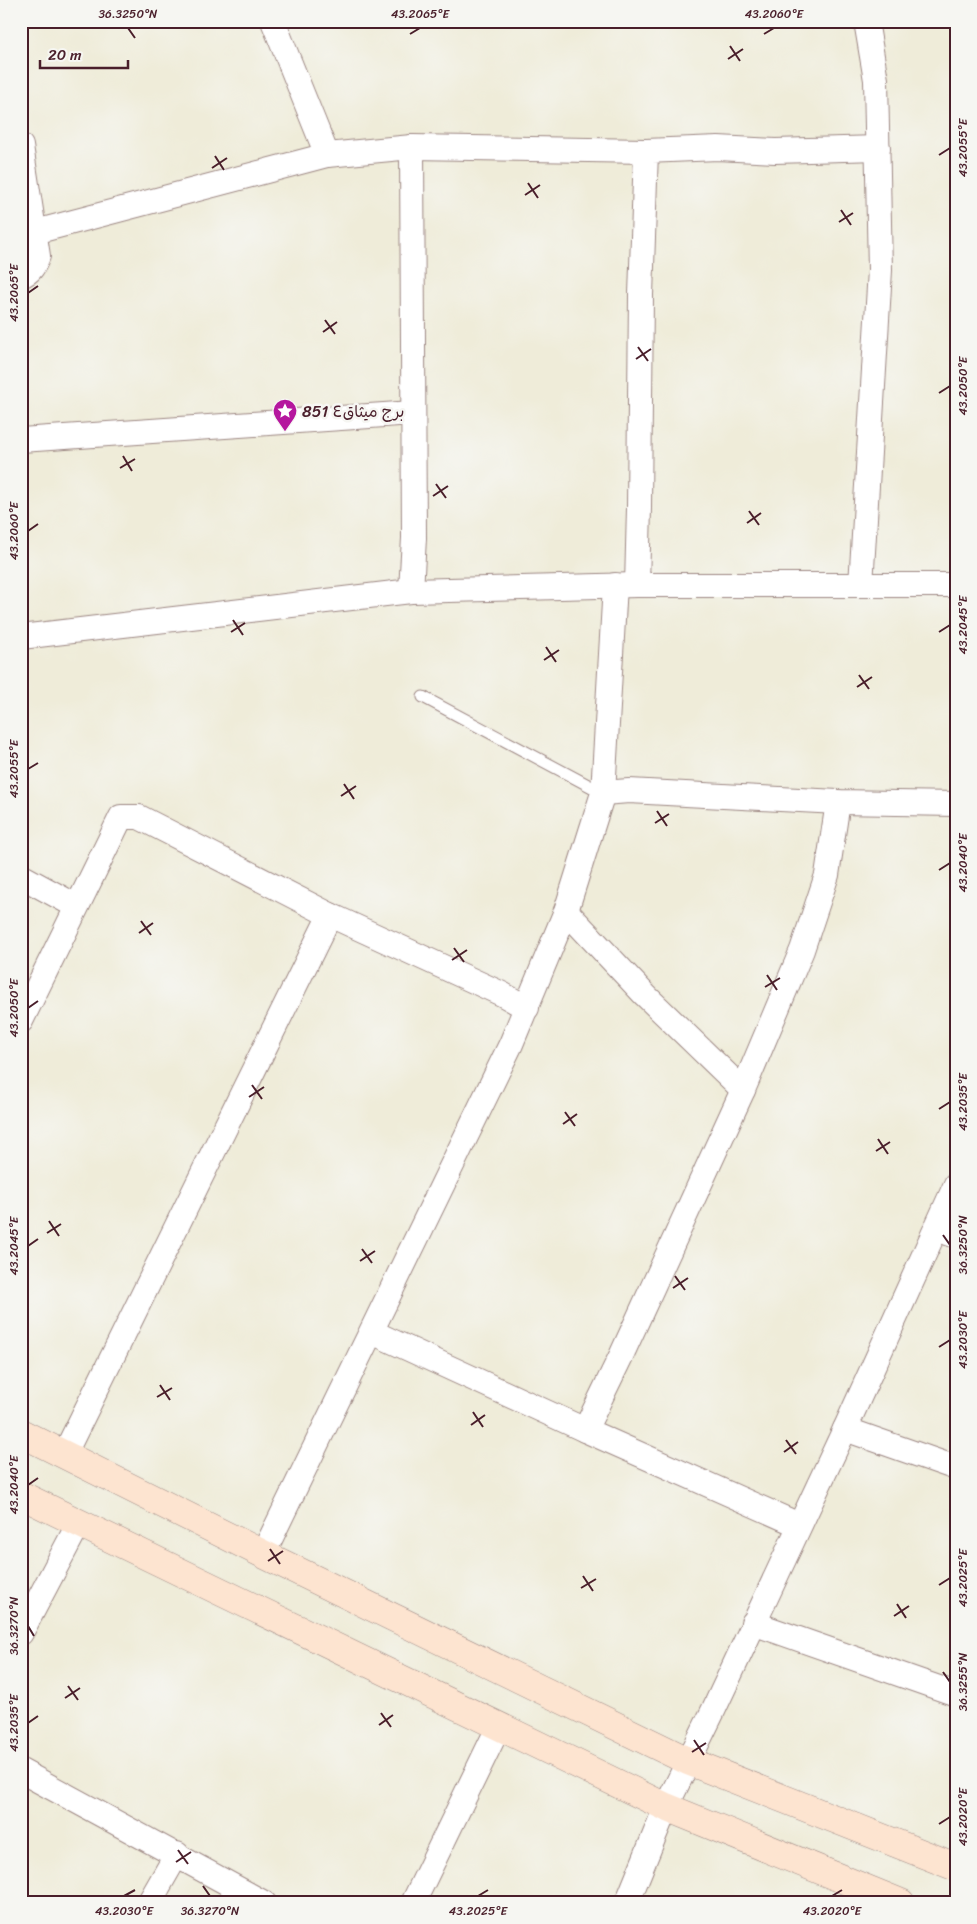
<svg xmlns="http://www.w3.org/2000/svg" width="977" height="1924" font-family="Sriracha,'Playpen Sans Arabic',sans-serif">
<rect width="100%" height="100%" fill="#f6f6f2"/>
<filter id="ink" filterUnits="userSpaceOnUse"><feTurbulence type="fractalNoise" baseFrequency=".02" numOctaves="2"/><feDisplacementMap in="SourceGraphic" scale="10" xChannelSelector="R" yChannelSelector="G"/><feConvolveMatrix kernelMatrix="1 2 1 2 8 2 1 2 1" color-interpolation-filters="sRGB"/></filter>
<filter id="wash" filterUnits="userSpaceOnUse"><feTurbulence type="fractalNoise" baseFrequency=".0096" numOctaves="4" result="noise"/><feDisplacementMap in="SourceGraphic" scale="20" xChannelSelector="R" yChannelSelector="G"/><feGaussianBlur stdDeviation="1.12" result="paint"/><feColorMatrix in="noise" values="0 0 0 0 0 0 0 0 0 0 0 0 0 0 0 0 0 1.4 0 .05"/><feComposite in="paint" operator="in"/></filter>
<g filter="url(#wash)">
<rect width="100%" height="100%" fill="#efecd9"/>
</g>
<g filter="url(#ink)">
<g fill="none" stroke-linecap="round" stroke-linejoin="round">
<defs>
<path id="lane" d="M 423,697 L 603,793"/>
<g id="street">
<path d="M 273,21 L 327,155 L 412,147 L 414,538 L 411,591"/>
<path d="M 21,146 L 38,256 C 34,266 31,272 21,276"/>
<path d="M 412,147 L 646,151"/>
<path d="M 35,232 L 327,155"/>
<path d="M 21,440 L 413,413"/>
<path d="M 637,585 L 639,508 L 641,295 L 646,151 L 718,148 L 775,151 L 878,148"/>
<path d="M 861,585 L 880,270 L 876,80 L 866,21"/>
<path d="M 21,637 L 411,591 L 637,585 L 956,585"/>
<path d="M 603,793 L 629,791 L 838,802 L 956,804"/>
<path d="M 21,876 L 76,906"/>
<path d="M 566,911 L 645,995 L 743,1090"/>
<path d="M 21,1021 L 121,817 L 139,817 L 330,915 L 502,994 L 527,1008"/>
<path d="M 936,1229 L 956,1236"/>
<path d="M 372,1332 L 585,1430"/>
<path d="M 845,1429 L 956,1468"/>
<path d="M 64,1455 L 330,915"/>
<path d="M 799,1525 L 585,1430 L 621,1356 L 743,1090 L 802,950 L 827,875 L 838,802"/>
<path d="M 263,1554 L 511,1044 L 566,911 L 603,793 L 615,585"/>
<path d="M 753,1623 L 956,1694"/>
<path d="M 21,1633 L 79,1523"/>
<path d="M 21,1771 L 264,1903"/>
<path d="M 149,1903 L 177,1854"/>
<path d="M 413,1903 L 499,1726"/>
<path d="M 627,1903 L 666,1807 L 713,1711 L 845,1429 L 956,1184"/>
</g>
<g id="secondary">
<path d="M 21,1433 L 263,1554 L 688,1761 L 956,1867"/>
<path d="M 21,1495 L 666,1807 L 901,1903"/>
</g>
</defs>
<use href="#lane" stroke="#9c8682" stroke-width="13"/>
<use href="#street" stroke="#9c8682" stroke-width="26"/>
<use href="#secondary" stroke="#9c8682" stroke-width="29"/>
<use href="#lane" stroke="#fff" stroke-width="11"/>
<use href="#street" stroke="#fff" stroke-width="24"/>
<use href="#secondary" stroke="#fde4d0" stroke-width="28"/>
</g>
</g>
<path fill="none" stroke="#4a1f2b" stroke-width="2" d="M 128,28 L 135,38M 410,34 L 420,28M 764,34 L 774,28M 730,46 L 740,61M 728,59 L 743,49M 939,155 L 950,148M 215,156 L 224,170M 212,168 L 227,158M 528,183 L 538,198M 525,195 L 540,185M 841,210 L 851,225M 839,222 L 853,213M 28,293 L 38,286M 325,320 L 335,334M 323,332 L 337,322M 638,347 L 648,361M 636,359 L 651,349M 939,393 L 950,386M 123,456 L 132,471M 120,468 L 135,459M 436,484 L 446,498M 433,496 L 448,486M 749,511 L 759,525M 747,523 L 761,513M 28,531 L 38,524M 233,620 L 243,635M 231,632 L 245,623M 939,632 L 950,625M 546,647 L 556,662M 544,660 L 559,650M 859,675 L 869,689M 857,687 L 872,677M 28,769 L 38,763M 344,784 L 354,799M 341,796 L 356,786M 657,811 L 667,826M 655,823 L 669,814M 939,870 L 950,863M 141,921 L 151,935M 139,933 L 153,923M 454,948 L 464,962M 452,960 L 467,950M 767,975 L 777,990M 765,987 L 780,978M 28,1008 L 38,1001M 252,1085 L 262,1099M 249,1097 L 264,1087M 939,1109 L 950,1102M 565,1112 L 575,1126M 563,1124 L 577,1114M 878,1139 L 888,1154M 876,1151 L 890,1142M 49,1221 L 59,1236M 47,1233 L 61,1224M 943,1235 L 950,1245M 28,1246 L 38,1239M 362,1249 L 372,1263M 360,1261 L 375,1251M 675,1276 L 685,1290M 673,1288 L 688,1278M 939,1347 L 950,1340M 160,1385 L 170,1400M 157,1397 L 172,1388M 473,1412 L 483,1427M 471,1425 L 485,1415M 786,1440 L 796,1454M 784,1452 L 798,1442M 28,1485 L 38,1478M 270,1549 L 280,1564M 268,1561 L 283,1551M 583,1576 L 593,1591M 939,1585 L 950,1578M 581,1588 L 596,1579M 897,1604 L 906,1618M 894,1616 L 909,1606M 28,1626 L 34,1636M 943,1672 L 950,1682M 68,1686 L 78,1700M 65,1698 L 80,1688M 381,1713 L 391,1727M 28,1723 L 38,1716M 379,1725 L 393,1715M 694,1740 L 704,1755M 692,1752 L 706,1743M 939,1824 L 950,1817M 178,1850 L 188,1864M 176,1862 L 191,1852M 203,1886 L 210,1896M 124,1896 L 135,1890M 478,1896 L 488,1890M 832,1896 L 842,1890"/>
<defs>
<symbol id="sight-pin" viewBox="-11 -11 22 30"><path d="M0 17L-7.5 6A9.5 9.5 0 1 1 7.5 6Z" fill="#b5179e" stroke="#f6f6f2"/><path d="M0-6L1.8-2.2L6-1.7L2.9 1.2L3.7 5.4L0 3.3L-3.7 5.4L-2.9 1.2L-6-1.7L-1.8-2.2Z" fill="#fff"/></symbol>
</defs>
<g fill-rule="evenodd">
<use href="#sight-pin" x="271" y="397" width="28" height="38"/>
</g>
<g text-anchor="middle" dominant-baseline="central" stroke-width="5" stroke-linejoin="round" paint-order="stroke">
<g font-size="16" fill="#4a1f2b" stroke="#f6f6f2" text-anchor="start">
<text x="302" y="411">برج ميثاق٤ 851</text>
</g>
</g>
<rect width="977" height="1924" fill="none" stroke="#f6f6f2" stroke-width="55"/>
<path d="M40 60v8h88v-8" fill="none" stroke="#4a1f2b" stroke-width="2.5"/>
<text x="48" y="60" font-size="15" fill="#4a1f2b" stroke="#f6f6f2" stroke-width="4" paint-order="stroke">20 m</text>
<rect x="28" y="28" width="922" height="1868" fill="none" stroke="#4a1f2b" stroke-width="2"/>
<g font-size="12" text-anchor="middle" fill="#4a1f2b">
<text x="128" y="18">36.3250°N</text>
<text x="420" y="18">43.2065°E</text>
<text x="774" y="18">43.2060°E</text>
<text transform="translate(963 148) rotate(-90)" y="4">43.2055°E</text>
<text transform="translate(14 293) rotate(-90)" y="4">43.2065°E</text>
<text transform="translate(963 386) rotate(-90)" y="4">43.2050°E</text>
<text transform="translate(14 531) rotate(-90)" y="4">43.2060°E</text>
<text transform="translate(963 625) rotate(-90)" y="4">43.2045°E</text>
<text transform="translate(14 769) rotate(-90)" y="4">43.2055°E</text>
<text transform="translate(963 863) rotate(-90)" y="4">43.2040°E</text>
<text transform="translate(14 1008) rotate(-90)" y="4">43.2050°E</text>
<text transform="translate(963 1102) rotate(-90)" y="4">43.2035°E</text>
<text transform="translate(963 1245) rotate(-90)" y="4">36.3250°N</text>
<text transform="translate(14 1246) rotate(-90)" y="4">43.2045°E</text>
<text transform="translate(963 1340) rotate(-90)" y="4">43.2030°E</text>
<text transform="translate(14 1485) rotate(-90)" y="4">43.2040°E</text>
<text transform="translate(963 1578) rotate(-90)" y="4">43.2025°E</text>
<text transform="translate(14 1626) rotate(-90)" y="4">36.3270°N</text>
<text transform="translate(963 1682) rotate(-90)" y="4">36.3255°N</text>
<text transform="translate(14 1723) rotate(-90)" y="4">43.2035°E</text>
<text transform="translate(963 1817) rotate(-90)" y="4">43.2020°E</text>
<text x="124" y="1915">43.2030°E</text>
<text x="210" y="1915">36.3270°N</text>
<text x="478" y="1915">43.2025°E</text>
<text x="832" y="1915">43.2020°E</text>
</g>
</svg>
